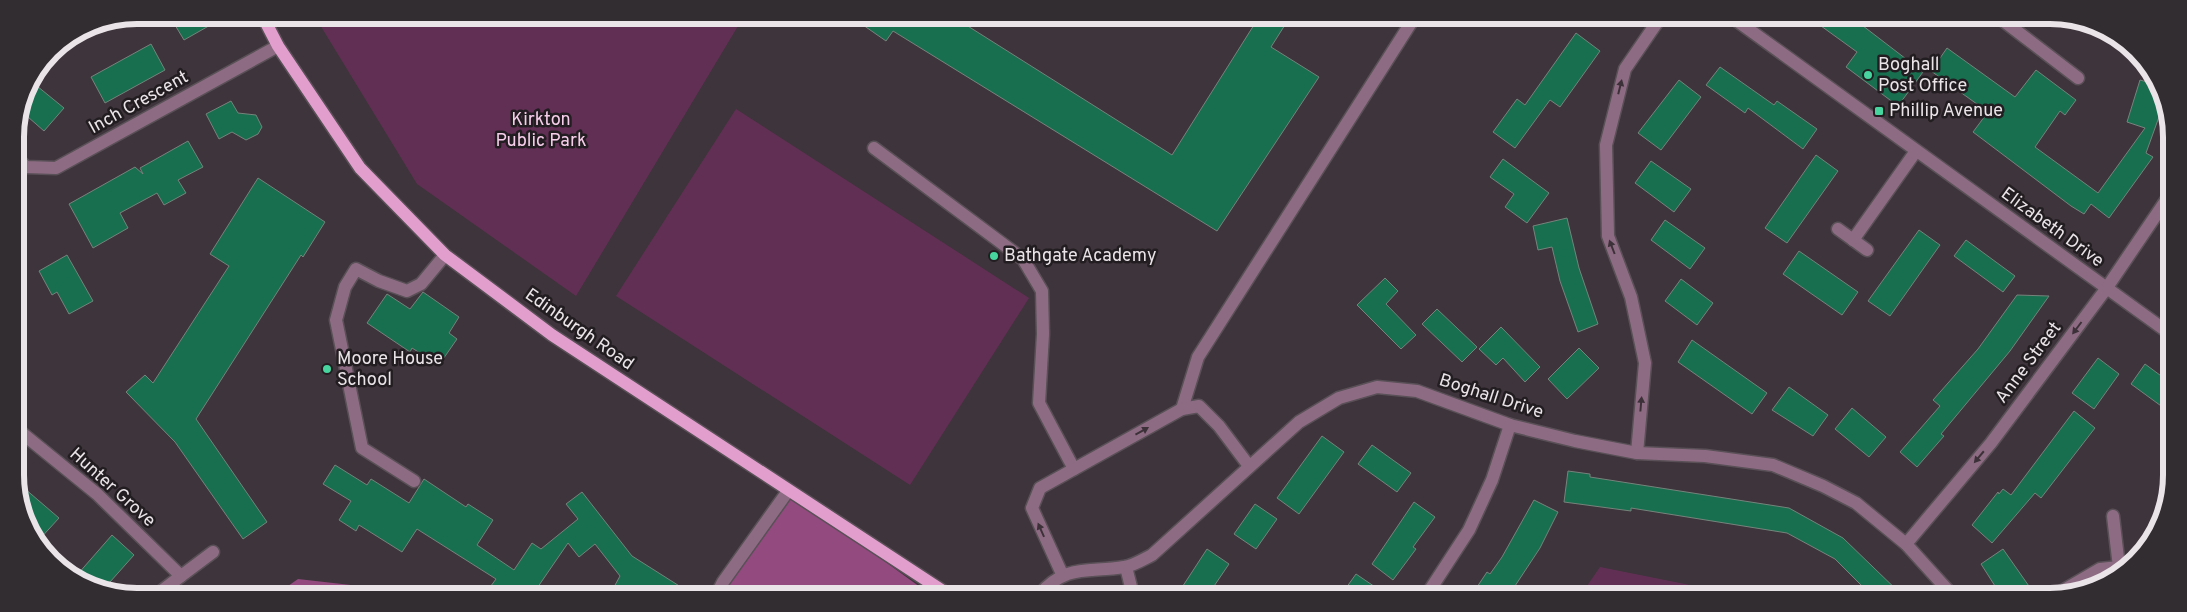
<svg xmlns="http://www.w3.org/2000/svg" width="2187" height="612" font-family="Overpass,sans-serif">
<rect width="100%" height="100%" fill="#3e343b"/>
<g fill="#612f54">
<path d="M 314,15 L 744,16 L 576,296 L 417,184 Z"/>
<path d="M 736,109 L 1029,298 L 910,485 L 616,296 Z"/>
<path d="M 1600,567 L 1745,596 L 1580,596 Z"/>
</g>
<g fill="#924a7f">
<path d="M 788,491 L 931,595 L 741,594 L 723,582 Z"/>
<path d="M 298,579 L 430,594 L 278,593 Z"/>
</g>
<g fill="#186f50" stroke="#76837c">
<path d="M 169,15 L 228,15 L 184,40 Z"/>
<path d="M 850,16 L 968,17 L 963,23 L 1172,155 L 1259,17 L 1290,17 L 1271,47 L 1319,77 L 1217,231 L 893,31 L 886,41 Z"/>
<path d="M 1810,18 L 1854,19 L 1923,72 L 1898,106 L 1846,67 L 1857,52 Z"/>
<path d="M 1576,33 L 1600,51 L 1560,107 L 1550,100 L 1515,148 L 1493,132 L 1517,99 L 1525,105 Z"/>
<path d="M 151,44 L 165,70 L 105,103 L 91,77 Z"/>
<path d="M 1947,48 L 2015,97 L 2036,70 L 2076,100 L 2065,115 L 2060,111 L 2035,147 L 2098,193 L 2145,128 L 2127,122 L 2140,80 L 2154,84 L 2164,103 L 2146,153 L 2153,157 L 2109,218 L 2091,204 L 2084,214 L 2071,206 L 1973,132 L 1988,112 L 1931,71 Z"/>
<path d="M 1720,67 L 1774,105 L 1777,101 L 1817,129 L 1803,149 L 1748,108 L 1745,113 L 1706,85 Z"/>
<path d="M 1679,80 L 1701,97 L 1661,150 L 1638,133 Z"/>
<path d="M 37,86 L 64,108 L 44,131 L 20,110 L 22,104 Z"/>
<path d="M 231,101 L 238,113 L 256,115 L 262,127 L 258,134 L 246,140 L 232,132 L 219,139 L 206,114 Z"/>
<path d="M 188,141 L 203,167 L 178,180 L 186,193 L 164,205 L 157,193 L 120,213 L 128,228 L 93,248 L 69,204 L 135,167 L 143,174 L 140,168 Z"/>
<path d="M 1816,155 L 1838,171 L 1787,243 L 1765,228 Z"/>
<path d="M 1503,159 L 1549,193 L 1527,223 L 1505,207 L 1514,194 L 1490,177 Z"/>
<path d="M 1651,161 L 1691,189 L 1674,212 L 1635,183 Z"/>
<path d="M 258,178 L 325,222 L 303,257 L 301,255 L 196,419 L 267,522 L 243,539 L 175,442 L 126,392 L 145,375 L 153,383 L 229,266 L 210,254 Z"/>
<path d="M 1567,218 L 1579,268 L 1598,324 L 1578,332 L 1560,281 L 1552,247 L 1538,250 L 1533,226 Z"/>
<path d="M 1665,220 L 1705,248 L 1690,269 L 1651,240 Z"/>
<path d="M 1919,230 L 1940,245 L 1890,316 L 1868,301 Z"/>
<path d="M 1966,240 L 2015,276 L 2003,292 L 1954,256 Z"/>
<path d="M 1799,251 L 1858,292 L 1842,315 L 1783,274 Z"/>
<path d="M 67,255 L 93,301 L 69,314 L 57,292 L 52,295 L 39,271 Z"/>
<path d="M 1385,278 L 1398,291 L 1386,304 L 1416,335 L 1401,349 L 1357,305 Z"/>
<path d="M 1681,279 L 1713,303 L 1697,325 L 1665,301 Z"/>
<path d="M 423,292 L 459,317 L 449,333 L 457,339 L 439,365 L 412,348 L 410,352 L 367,323 L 387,294 L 410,309 Z"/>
<path d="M 2017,295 L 2049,296 L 2010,351 L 1941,434 L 1944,436 L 1917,467 L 1900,452 L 1940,406 L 1933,400 L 1978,349 Z"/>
<path d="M 1437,309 L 1477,347 L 1462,362 L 1422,324 Z"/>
<path d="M 1501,327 L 1540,367 L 1525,382 L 1503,358 L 1496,365 L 1479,349 Z"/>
<path d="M 1692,340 L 1767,393 L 1752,414 L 1678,362 Z"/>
<path d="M 1579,348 L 1599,368 L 1567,399 L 1548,379 Z"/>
<path d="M 2098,358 L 2119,374 L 2094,409 L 2072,393 Z"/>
<path d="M 2145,364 L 2168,381 L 2168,411 L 2131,384 Z"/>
<path d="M 1789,387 L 1828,415 L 1813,436 L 1772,410 Z"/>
<path d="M 1852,408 L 1886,437 L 1869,457 L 1835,429 Z"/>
<path d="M 2074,411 L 2095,428 L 2041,498 L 2035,493 L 1992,543 L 1972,525 L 1998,492 L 1999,494 L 2003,489 L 2011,495 Z"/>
<path d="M 1322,436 L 1344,452 L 1299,514 L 1277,498 Z"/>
<path d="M 1372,445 L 1411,473 L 1397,492 L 1358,464 Z"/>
<path d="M 335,465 L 367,485 L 371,479 L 409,503 L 424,479 L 466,507 L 468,504 L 493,520 L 477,545 L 514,570 L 532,543 L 541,549 L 578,519 L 566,504 L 582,492 L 632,556 L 692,594 L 625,594 L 614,587 L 620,576 L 595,544 L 579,557 L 568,543 L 533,594 L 485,594 L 496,579 L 417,529 L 402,552 L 359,525 L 356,531 L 339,520 L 351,501 L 323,484 Z"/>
<path d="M 1568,471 L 1590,474 L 1590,477 L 1789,508 L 1843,538 L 1903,596 L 1872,596 L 1835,559 L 1787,533 L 1631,508 L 1631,511 L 1564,502 Z"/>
<path d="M 17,482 L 59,518 L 38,541 L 17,499 Z"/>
<path d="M 1534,500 L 1558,512 L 1540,548 L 1513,589 L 1509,587 L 1504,596 L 1471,596 L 1487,572 L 1490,574 L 1502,557 Z"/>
<path d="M 1414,502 L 1435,517 L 1413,547 L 1416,549 L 1393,580 L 1372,564 Z"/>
<path d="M 1255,504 L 1277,519 L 1256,549 L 1234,534 Z"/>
<path d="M 112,535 L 134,555 L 102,591 L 77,575 Z"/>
<path d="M 1207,549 L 1229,564 L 1208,595 L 1177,595 Z"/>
<path d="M 2003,549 L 2031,589 L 2019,597 L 2002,597 L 1981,564 Z"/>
<path d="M 1356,574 L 1387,595 L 1341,595 Z"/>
</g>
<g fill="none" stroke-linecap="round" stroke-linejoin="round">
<defs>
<g id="minor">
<path d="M 1733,18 L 2169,333"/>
<path d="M 2001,19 L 2078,78"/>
<path d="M 874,148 L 1023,259 L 1042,291 L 1043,334 L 1039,403 L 1074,469"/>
<path d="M 15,156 L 26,167 L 56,168 L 278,46"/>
<path d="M 1838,229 L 1867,250"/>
<path d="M 1853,240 L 1916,151"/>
<path d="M 1182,409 L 1198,357 L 1414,18"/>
<path d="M 17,429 L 97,494 L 181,576 L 159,593"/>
<path d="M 1637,453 L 1645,363 L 1631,297 L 1608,236 L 1606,145 L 1625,69 L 1660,18"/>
<path d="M 414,481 L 362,448 L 336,320 L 345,287 L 356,269 L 379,281 L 407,291 L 421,284 L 445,255"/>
<path d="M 2113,516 L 2119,567"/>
<path d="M 1906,544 L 1991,443 L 2106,289 L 2169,196"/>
<path d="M 1126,567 L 1133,595"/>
<path d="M 1062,574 L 1032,508 L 1040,488 L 1182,409 L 1199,406 L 1219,426 L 1249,466"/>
<path d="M 181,576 L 213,552"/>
<path d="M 717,594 L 723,582 L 788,491"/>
<path d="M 1039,595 C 1067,563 1088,573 1124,567 C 1133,566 1144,559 1152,555 L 1299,422 L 1339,398 L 1377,387 L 1417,391 L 1510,425 L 1575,441 L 1637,453 L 1705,456 L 1773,465 L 1823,486 L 1856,503 L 1906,544 L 1954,597"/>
<path d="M 1426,596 L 1469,530 L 1492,480 L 1510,425"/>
<path d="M 2052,597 L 2100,569 L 2119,567 L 2120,573"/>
</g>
<path id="major" d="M 262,15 L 278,46 L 360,168 L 445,255 L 552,335 L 949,595"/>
</defs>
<use href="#minor" stroke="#5a5057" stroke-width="15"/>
<use href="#major" stroke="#5a5057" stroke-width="15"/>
<use href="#minor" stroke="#8d6c83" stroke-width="12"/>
<use href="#major" stroke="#e29fce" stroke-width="12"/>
</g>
<defs><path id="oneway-solid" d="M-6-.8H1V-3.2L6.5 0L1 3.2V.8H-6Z" transform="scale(1.25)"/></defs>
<g fill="#3d3139">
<use href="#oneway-solid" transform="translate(1620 87) rotate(-76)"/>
<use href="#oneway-solid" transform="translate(1612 247) rotate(-111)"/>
<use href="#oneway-solid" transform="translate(2077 328) rotate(127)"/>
<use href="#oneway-solid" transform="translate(1641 404) rotate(-85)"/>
<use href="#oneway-solid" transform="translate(1142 431) rotate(-29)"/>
<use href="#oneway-solid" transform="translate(1979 457) rotate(130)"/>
<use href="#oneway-solid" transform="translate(1041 530) rotate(-114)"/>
</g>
<g fill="#47d49e" stroke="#221d20" stroke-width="2">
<circle cx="1868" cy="75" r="5"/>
<rect x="1874" y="106" width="10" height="10" rx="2.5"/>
<circle cx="994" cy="256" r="5"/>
<circle cx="327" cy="369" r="5"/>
</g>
<g text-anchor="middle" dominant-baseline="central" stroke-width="5" stroke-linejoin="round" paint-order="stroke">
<g font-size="18" fill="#eae4e8" stroke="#221d20" text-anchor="start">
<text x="1878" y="65">Boghall<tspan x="1878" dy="21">Post Office</tspan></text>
<text x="1889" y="111">Phillip Avenue</text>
<text x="1004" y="256">Bathgate Academy</text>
<text x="337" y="359">Moore House<tspan x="337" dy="21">School</tspan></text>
</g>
<g font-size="18" fill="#eae4e8" stroke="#221d20">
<text transform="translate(139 103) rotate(-29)">Inch Crescent</text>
<text transform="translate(2052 228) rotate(36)">Elizabeth Drive</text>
<text transform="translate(579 330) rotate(35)">Edinburgh Road</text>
<text transform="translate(2029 363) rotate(-53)">Anne Street</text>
<text transform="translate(1491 397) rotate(18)">Boghall Drive</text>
<text transform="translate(112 488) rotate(42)">Hunter Grove</text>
</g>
<g font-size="18" fill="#f7ceea" stroke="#221d20">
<text x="541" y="120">Kirkton<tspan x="541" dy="21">Public Park</tspan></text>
</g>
</g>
<path d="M0 0H2187V612H0ZM137 24H2050A113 113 0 0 1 2163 137V475A113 113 0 0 1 2050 588H137A113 113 0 0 1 24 475V137A113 113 0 0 1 137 24Z" fill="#322d30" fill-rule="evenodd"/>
<path fill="none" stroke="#eae4e8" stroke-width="6" d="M137 24H2050A113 113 0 0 1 2163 137V475A113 113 0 0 1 2050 588H137A113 113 0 0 1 24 475V137A113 113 0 0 1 137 24Z"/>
</svg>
